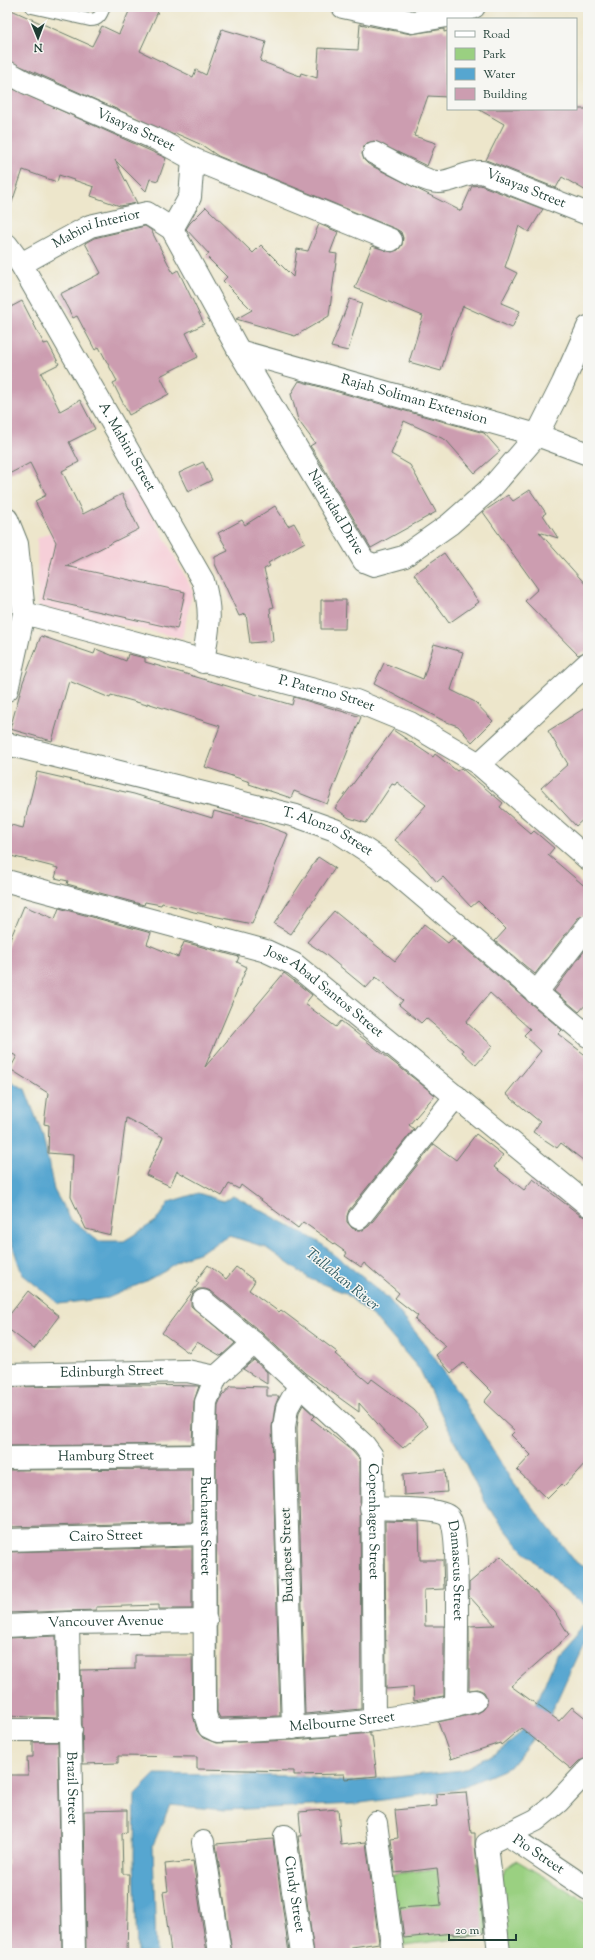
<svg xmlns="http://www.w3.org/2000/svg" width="595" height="1960" font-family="'Sorts Mill Goudy',serif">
<rect width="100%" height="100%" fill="#f6f6f2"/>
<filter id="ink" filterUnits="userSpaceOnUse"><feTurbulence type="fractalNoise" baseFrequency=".025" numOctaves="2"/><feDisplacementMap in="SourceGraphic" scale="8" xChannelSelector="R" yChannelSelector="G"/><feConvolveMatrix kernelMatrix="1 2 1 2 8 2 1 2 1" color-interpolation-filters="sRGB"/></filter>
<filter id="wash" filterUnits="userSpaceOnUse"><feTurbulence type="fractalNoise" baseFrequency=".012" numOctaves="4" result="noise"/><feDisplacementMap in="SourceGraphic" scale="16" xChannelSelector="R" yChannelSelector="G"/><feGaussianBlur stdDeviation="0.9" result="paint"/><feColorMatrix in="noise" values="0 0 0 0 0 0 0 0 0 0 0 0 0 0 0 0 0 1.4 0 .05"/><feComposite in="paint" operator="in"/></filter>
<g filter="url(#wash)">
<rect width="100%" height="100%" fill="#ede6cb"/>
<path fill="#f6cfd8" d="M 137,486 L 193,591 L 182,638 L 38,607 L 37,539 Z"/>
<g fill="#9ad081" stroke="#5c865a">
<path d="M 516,1860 L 588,1903 L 588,1953 L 512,1953 L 508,1950 L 499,1880 L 506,1868 Z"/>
<path d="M 479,1863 L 489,1935 L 396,1946 L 387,1875 Z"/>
</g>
<g fill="#56a6d0" stroke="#3a7282">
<path d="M 7,1079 L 25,1089 L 43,1136 L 54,1190 L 70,1219 L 98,1241 L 124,1241 L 156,1221 L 169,1202 L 198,1193 L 223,1201 L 233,1195 L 319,1242 L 387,1297 L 425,1344 L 460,1395 L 511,1480 L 574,1560 L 588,1568 L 588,1607 L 560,1587 L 518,1545 L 484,1502 L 420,1370 L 377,1320 L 345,1293 L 310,1279 L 265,1247 L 230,1236 L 198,1253 L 181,1259 L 165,1271 L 140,1284 L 108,1298 L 59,1304 L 22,1274 L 7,1229 Z"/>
<path d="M 588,1620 L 588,1632 L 548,1720 L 510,1767 L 455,1790 L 354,1804 L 224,1810 L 170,1805 L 153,1845 L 156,1953 L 137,1953 L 134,1856 L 135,1794 L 155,1774 L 295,1776 L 348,1782 L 462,1770 L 495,1753 L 512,1741 L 528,1724 L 556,1656 Z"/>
</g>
<g id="blocks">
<g fill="#cc9db0">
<path d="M 131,7 L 160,7 L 140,51 L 193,77 L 196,70 L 206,75 L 222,29 L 266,42 L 260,61 L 300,76 L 301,73 L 317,78 L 319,48 L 358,50 L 360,24 L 411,34 L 444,29 L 444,32 L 448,31 L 448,97 L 428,96 L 414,136 L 436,143 L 427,166 L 374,141 L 367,143 L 363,148 L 362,154 L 364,160 L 368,164 L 461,211 L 472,186 L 480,185 L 543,209 L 529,232 L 519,226 L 505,267 L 517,273 L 501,303 L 520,311 L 512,328 L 463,306 L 452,332 L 441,371 L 409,362 L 423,316 L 355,288 L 372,246 L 392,252 L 398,250 L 402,245 L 403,238 L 401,232 L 396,229 L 218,156 L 202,145 L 175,133 L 174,135 L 7,60 L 7,8 L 92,46 L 102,26 L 119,34 Z"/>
<path d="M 7,86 L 166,158 L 158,181 L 150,179 L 146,191 L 115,160 L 137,203 L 120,206 L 91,196 L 94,187 L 59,175 L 57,182 L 23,170 L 10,208 L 7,207 Z"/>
<path d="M 478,109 L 588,109 L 588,192 L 562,177 L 556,188 L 486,160 L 504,124 Z"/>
<path d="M 206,207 L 253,253 L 261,245 L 293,277 L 297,249 L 308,251 L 319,224 L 338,232 L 330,253 L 337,254 L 329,316 L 295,336 L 236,319 L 252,310 L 223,281 L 227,277 L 206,256 L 209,254 L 186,229 L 190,223 Z"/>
<path d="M 145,226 L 151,230 L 173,273 L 178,270 L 204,324 L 186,333 L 198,357 L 160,376 L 169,394 L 129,415 L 113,383 L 117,381 L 99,347 L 95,350 L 77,316 L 73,318 L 60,294 L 101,273 L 85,243 L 94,238 Z"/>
<path d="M 350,299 L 362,303 L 348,351 L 331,347 Z"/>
<path d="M 22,301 L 44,344 L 48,343 L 59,364 L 41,373 L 60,411 L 80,400 L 95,429 L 69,442 L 79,462 L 62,471 L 83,514 L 122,494 L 139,529 L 66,566 L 185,592 L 177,629 L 43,599 L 56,542 L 35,501 L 46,495 L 30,463 L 7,475 L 7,309 Z"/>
<path d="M 299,381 L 484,433 L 500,451 L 475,473 L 446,440 L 404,421 L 391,454 L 410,465 L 436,512 L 371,548 L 313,450 L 310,446 L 315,443 L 298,420 L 291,394 Z"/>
<path d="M 203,462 L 212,480 L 188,492 L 179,473 Z"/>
<path d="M 530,490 L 546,513 L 543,515 L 558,538 L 539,532 L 588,587 L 588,651 L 578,655 L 525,601 L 538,589 L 483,512 L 508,495 L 513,501 Z"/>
<path d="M 275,506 L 288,526 L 294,523 L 305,542 L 268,563 L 270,566 L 264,569 L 274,607 L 270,608 L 273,641 L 250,643 L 246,614 L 239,616 L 215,564 L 215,557 L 228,551 L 218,533 L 242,520 L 245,525 Z"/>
<path d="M 444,553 L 479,602 L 449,623 L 414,574 Z"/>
<path d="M 321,600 L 346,600 L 345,629 L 321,629 Z"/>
<path d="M 41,636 L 94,654 L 96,649 L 126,661 L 128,654 L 145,658 L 145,662 L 292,705 L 294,697 L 361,717 L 327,804 L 294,791 L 291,798 L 249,784 L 250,782 L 205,767 L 220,726 L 147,703 L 147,705 L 111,695 L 110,698 L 69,681 L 52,741 L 10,729 L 23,682 Z"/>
<path d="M 434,644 L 463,652 L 451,690 L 475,702 L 493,721 L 472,742 L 458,726 L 444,721 L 374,684 L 384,663 L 423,679 Z"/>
<path d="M 588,706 L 588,815 L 576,826 L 541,788 L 568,764 L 548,731 Z"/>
<path d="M 393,730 L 433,757 L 435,754 L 457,771 L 461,768 L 478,782 L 503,803 L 500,807 L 531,834 L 534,831 L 554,848 L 548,855 L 588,889 L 588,914 L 578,918 L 535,974 L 495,941 L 506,929 L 478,901 L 471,907 L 443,877 L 437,882 L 416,858 L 395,840 L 426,805 L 397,782 L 395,785 L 392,784 L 366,823 L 349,818 L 335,808 Z"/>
<path d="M 37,772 L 134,794 L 212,818 L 214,811 L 256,822 L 288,834 L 252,924 L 194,912 L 162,903 L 161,905 L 145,902 L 144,905 L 67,884 L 68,881 L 55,878 L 58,868 L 7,855 L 7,824 L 23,828 Z"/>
<path d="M 318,857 L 335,868 L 291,934 L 274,924 Z"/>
<path d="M 24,906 L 55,919 L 59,908 L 151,933 L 147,944 L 178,957 L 184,942 L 239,957 L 237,962 L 247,967 L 205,1067 L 284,973 L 312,995 L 305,1004 L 336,1027 L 341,1021 L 435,1095 L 409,1125 L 414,1129 L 349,1210 L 347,1216 L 347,1222 L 352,1228 L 357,1230 L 363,1230 L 369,1226 L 434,1144 L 456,1160 L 476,1134 L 503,1155 L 494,1167 L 524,1190 L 533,1179 L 580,1215 L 588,1218 L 588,1460 L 564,1486 L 562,1484 L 547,1499 L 517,1470 L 531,1455 L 511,1435 L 515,1431 L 484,1402 L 492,1392 L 463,1363 L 451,1373 L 436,1355 L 446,1346 L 415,1320 L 418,1316 L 395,1298 L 399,1293 L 364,1263 L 361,1267 L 345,1256 L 347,1253 L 303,1222 L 298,1228 L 241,1185 L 239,1189 L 229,1184 L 222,1196 L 177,1171 L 170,1186 L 146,1175 L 163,1137 L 126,1118 L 111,1235 L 86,1229 L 71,1197 L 73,1155 L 48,1153 L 49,1125 L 44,1124 L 48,1093 L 10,1069 L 17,1056 L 7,1052 L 7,947 Z"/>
<path d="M 334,911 L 395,961 L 424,924 L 448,943 L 453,938 L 562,1030 L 558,1034 L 588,1057 L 588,1164 L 561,1143 L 557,1148 L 533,1132 L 540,1122 L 506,1094 L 541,1051 L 524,1035 L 530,1029 L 490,993 L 466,1022 L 493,1046 L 476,1065 L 462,1052 L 463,1050 L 426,1018 L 421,1023 L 399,1005 L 403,1000 L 376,977 L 366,988 L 325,954 L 307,942 Z"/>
<path d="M 588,946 L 588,1002 L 579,1012 L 554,991 Z"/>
<path d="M 208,1265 L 226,1279 L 236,1267 L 255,1281 L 249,1290 L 279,1312 L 281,1310 L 337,1352 L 335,1354 L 369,1383 L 372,1379 L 414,1410 L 428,1426 L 403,1448 L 386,1433 L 359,1403 L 359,1412 L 305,1373 L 262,1333 L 211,1291 L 205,1289 L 198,1289 L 193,1293 L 191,1299 L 191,1306 L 235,1343 L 221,1356 L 197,1342 L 189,1353 L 162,1333 L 199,1283 L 196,1281 Z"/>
<path d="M 28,1291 L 59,1316 L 34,1349 L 7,1328 L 7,1318 Z"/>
<path d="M 254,1360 L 267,1372 L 267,1384 L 243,1369 Z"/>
<path d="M 141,1385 L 199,1386 L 194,1401 L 192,1444 L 7,1446 L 7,1387 Z"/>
<path d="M 231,1386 L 267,1387 L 267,1396 L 279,1396 L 275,1406 L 272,1427 L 280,1716 L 220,1718 L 217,1712 L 216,1456 L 218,1405 L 222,1396 Z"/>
<path d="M 303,1405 L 315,1416 L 312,1419 L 352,1451 L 360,1460 L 361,1709 L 305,1714 L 297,1428 L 299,1412 Z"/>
<path d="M 192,1469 L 192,1522 L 7,1527 L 7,1470 Z"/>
<path d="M 445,1470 L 447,1492 L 404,1495 L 403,1474 Z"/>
<path d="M 385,1521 L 419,1522 L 420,1560 L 443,1560 L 444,1589 L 424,1590 L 425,1626 L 444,1626 L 444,1696 L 414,1701 L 413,1687 L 386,1689 Z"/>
<path d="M 192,1547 L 192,1609 L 159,1609 L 159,1605 L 96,1607 L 96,1610 L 7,1613 L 7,1552 Z"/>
<path d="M 501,1556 L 555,1612 L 569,1635 L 511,1686 L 559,1721 L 572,1707 L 588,1720 L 588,1758 L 579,1761 L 571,1769 L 521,1728 L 501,1745 L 500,1743 L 451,1759 L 438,1722 L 478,1713 L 483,1710 L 487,1705 L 487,1698 L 484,1692 L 478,1689 L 469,1690 L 469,1626 L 495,1625 L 469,1596 L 469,1583 Z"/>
<path d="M 56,1636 L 57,1718 L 7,1716 L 7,1638 Z"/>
<path d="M 135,1655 L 192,1655 L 193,1714 L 197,1731 L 203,1738 L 217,1743 L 294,1740 L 370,1733 L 370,1736 L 372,1736 L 377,1776 L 345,1779 L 344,1774 L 294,1775 L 294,1771 L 197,1769 L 197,1757 L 118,1756 L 118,1763 L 83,1764 L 81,1670 L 135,1669 Z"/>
<path d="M 33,1742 L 58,1742 L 62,1953 L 7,1953 L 7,1775 L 28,1775 L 27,1757 L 33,1757 Z"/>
<path d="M 466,1792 L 471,1833 L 475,1833 L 475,1845 L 484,1933 L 453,1935 L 453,1933 L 404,1938 L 400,1908 L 441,1905 L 437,1868 L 395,1873 L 391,1839 L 398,1838 L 395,1810 L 437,1806 L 436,1794 Z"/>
<path d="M 338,1809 L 341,1845 L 366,1842 L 379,1943 L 352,1947 L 353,1952 L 314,1953 L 298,1836 L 301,1836 L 299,1812 Z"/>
<path d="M 127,1810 L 127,1832 L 122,1833 L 123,1874 L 129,1874 L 127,1953 L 86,1953 L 84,1811 Z"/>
<path d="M 273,1839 L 289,1953 L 232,1953 L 216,1844 Z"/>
<path d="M 193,1861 L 207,1953 L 171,1953 L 163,1892 L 168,1891 L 165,1864 Z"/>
</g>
</g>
</g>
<g filter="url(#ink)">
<use href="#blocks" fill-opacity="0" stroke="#677869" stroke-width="1"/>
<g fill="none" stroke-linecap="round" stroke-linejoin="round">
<defs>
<path id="lane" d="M 32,7 L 90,20 C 99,20 101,15 104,7"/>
<g id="street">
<path d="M 343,7 L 413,22 L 458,14 L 474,7"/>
<path id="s1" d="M 7,72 L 27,83 L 158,140 L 193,159 L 391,240"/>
<path id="s2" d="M 374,153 C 388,160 425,183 439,182 C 454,182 466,171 482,172 L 588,214"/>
<path d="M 172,229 L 190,197 L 193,159"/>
<path id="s3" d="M 7,245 L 21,264 L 203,581 C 213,614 208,629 203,662"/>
<path id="s4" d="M 21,264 L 90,226 L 147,213 L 172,229 L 239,351 L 364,561 L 374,565 L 403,557 L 450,524 L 492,487 L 537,435 L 563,383 L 588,327"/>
<path id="s5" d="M 239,351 L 537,435 L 588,454"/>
<path d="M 7,519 L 17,544 L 24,613 L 7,690"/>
<path id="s6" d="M 24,613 L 356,701 L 410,723 L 479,764 L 588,859"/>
<path id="s7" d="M 7,744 L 296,816 L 335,830 L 378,858 L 588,1036"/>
<path d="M 479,764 L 588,663"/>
<path id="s8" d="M 7,881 L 266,951 L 294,964 L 588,1205"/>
<path d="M 536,993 L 588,926"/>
<path d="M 359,1218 L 456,1096"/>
<path id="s9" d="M 203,1301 L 254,1343 L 364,1445 L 372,1456 L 374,1720"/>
<path id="s10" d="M 254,1343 L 216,1377 L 206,1402 L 204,1456 L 205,1714 L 209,1727 L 217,1731 C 303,1728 392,1723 475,1701"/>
<path id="s11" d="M 7,1375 L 187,1371 L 216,1377"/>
<path id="s12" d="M 7,1458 L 204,1456"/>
<path id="s13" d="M 371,1508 C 387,1509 440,1507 449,1517 C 461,1530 456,1679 456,1706"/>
<path id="s14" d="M 7,1540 L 205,1534"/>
<path id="s15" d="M 68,1623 L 74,1953"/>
<path id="s16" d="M 7,1626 L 68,1623 L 206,1621"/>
<path d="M 293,1728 L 284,1427 L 287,1408 L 299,1386"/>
<path d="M 7,1730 L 71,1730"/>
<path d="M 376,1823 L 393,1953"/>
<path id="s17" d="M 508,1835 L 588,1889"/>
<path id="s18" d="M 285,1836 L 302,1953"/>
<path d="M 203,1842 L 220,1953"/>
<path d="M 499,1953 L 487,1844 L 536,1820 L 558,1802 L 588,1770"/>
</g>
</defs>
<use href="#lane" stroke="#677869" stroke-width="14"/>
<use href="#street" stroke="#677869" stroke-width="24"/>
<use href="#lane" stroke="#fff" stroke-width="12"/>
<use href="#street" stroke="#fff" stroke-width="22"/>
</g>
</g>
<g text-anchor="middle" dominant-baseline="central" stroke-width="3" stroke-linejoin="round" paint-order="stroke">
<g font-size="14" fill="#1f3d34" stroke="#f6f6f2">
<text stroke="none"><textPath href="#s1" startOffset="141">Visayas Street</textPath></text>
<text stroke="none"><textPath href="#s2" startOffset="163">Visayas Street</textPath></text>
<text stroke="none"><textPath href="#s4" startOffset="84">Mabini Interior</textPath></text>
<text stroke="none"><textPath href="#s5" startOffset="182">Rajah Soliman Extension</textPath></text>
<text stroke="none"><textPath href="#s3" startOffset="235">A. Mabini Street</textPath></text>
<text stroke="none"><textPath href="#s4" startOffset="494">Natividad Drive</textPath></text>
<text stroke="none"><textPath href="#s6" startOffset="313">P. Paterno Street</textPath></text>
<text stroke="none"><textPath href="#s7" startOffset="333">T. Alonzo Street</textPath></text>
<text stroke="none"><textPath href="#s8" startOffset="340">Jose Abad Santos Street</textPath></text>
<text stroke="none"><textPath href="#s11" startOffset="105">Edinburgh Street</textPath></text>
<text stroke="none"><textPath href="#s12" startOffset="99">Hamburg Street</textPath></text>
<text stroke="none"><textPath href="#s9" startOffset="295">Copenhagen Street</textPath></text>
<text stroke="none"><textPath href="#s10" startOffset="202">Bucharest Street</textPath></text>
<text stroke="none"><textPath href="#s14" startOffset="99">Cairo Street</textPath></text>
<text transform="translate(288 1555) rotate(-92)">Budapest Street</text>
<text stroke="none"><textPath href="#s13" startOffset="134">Damascus Street</textPath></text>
<text stroke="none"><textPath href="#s16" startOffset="99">Vancouver Avenue</textPath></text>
<text stroke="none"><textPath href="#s10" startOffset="538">Melbourne Street</textPath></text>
<text stroke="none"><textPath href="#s15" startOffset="165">Brazil Street</textPath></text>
<text stroke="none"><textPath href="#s17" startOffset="36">Pio Street</textPath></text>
<text stroke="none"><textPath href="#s18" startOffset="59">Cindy Street</textPath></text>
</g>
<g font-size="15" font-style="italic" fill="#305c63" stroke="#f6f6f2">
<text transform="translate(342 1280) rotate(39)">Tullahan River</text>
</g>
</g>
<rect width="595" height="1960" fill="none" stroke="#f6f6f2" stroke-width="24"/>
<rect x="447" y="18" width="130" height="92" fill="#f6f6f2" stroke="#a0aca6"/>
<rect x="455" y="31" width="20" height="6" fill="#ffffff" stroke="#a0aca6"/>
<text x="483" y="38" font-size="12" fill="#1f3d34">Road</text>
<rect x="455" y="48" width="20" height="12" fill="#9ad081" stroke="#a0aca6"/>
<text x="483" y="58" font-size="12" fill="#1f3d34">Park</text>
<rect x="455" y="68" width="20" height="12" fill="#56a6d0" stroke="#a0aca6"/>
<text x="483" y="78" font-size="12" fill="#1f3d34">Water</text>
<rect x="455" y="88" width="20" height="12" fill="#cc9db0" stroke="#a0aca6"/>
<text x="483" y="98" font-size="12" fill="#1f3d34">Building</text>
<g transform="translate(38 38) rotate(179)" stroke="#f6f6f2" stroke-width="3" paint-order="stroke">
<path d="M0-3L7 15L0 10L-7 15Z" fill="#1f3d34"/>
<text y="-6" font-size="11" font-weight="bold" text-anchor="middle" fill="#1f3d34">N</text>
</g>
<path d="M449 1934v6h67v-6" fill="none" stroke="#1f3d34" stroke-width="2"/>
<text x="455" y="1934" font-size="12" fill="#1f3d34" stroke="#f6f6f2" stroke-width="3" paint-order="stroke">20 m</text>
</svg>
